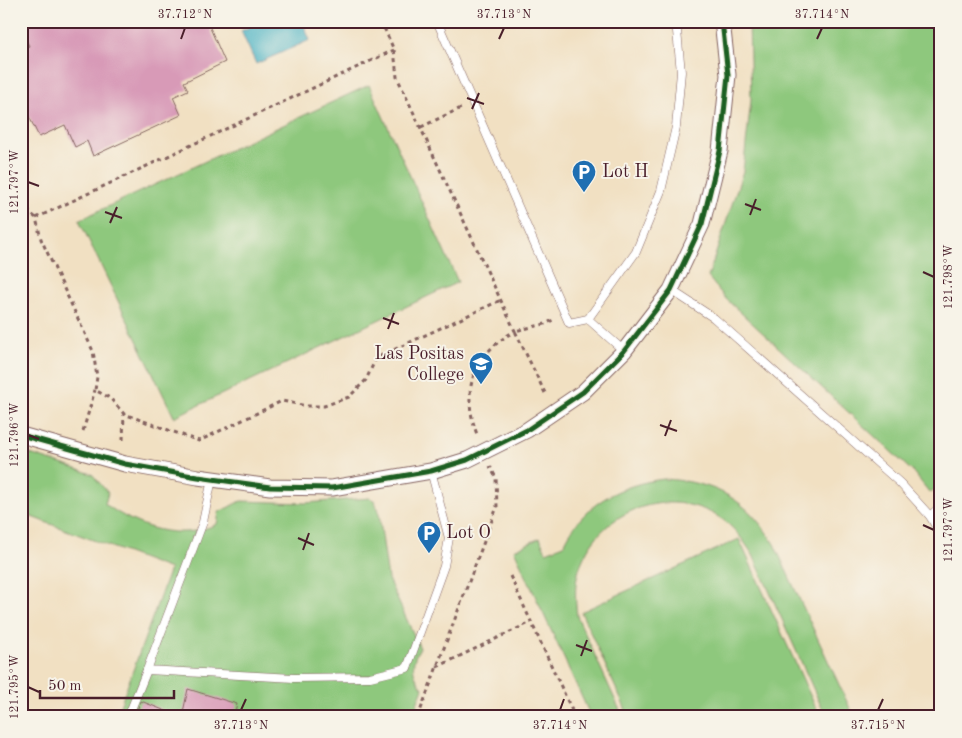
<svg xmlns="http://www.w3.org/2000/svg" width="962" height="738" font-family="'Old Standard TT',serif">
<rect width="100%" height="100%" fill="#f7f3e8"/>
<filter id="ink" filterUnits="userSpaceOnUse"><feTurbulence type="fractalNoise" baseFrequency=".02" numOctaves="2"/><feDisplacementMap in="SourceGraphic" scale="10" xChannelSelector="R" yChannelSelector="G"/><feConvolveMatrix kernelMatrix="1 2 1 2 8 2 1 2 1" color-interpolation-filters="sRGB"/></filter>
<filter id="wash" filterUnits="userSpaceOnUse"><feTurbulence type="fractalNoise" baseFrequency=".0096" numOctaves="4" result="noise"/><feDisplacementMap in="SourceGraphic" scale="20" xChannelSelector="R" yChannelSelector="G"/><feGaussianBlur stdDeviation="1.12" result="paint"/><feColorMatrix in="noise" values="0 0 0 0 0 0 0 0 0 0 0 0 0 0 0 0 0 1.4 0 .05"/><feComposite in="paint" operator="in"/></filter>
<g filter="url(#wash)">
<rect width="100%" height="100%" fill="#f1e0c2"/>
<g fill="#8ec87d" stroke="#6c7454">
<path d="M 749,21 L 941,21 L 941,483 L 930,493 L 913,472 L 726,299 L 708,277 L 743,171 L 751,100 Z"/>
<path d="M 369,85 L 458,282 L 174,417 L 79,220 Z"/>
<path d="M 21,451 L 92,474 L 108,493 L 105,504 C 138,528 179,542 217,524 L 219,512 L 241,501 L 305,503 L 370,498 L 375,501 L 379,514 L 388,579 L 420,648 C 410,662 412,676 423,688 L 412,717 L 116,717 L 170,569 L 21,513 Z"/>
<path d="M 664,479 C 716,482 747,499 774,544 L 854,717 L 826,717 L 753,555 C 743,540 733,525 717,516 C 667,486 601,510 581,564 C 574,581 575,598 577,616 L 623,717 L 591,717 L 514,550 L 540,538 L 546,552 L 564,545 C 582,504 621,484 664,479 Z"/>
<path d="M 739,539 L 820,717 L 629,717 L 581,612 Z"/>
</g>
<path fill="#44b0c2" stroke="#476876" d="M 262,21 L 302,21 L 310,40 L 256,64 L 241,31 Z"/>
<g id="blocks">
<g fill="#d89ab7">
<path d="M 21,21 L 207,21 L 225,62 L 184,82 L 188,90 L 173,97 L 181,115 L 93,156 L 87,141 L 75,147 L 65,125 L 39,137 L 21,100 L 21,50 L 29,46 L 21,29 Z"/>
<path d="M 188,689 L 237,704 L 234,717 L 182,717 Z"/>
<path d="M 141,701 L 178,716 L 178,717 L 134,717 Z"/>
</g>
</g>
</g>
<g filter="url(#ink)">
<use href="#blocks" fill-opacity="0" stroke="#846360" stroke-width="1"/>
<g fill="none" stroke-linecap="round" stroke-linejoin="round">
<defs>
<g id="lane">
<path d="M 437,21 L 569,323 L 588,319 L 624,351"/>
<path d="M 671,290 L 714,318 L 900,483 L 930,516 L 941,535"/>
<path d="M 588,319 L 636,252 L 661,191 L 676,127 L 681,72 L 676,21"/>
<path d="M 212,479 L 203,522 L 147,670 L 294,678 L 370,677 L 407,668 L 444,566 L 449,538 L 431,471"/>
<path d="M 930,516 L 941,506"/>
<path d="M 128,717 L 147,670"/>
</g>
<path id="street" d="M 21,435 L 125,464 L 198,477 L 270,487 L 332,488 L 431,471 L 467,460 L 527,430 L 583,392 L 624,351 L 671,290 L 702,224 L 720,151 L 728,75 L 722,21"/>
</defs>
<use href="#lane" stroke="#846360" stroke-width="9"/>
<use href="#street" stroke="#846360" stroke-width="17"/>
<g stroke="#846360" stroke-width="3" stroke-dasharray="4 4" stroke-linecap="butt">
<path d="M 381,21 L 394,50 L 397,77 L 515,331 C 472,355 460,391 478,437"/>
<path d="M 421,127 L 463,107"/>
<path d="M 21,195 L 28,211 L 36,218 L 41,239 L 93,351 L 97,377 L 95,390 L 110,398 L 124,414 L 199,441 L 282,401 L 307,406 L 324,406 L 349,397 L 366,380 L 376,358 L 501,300"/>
<path d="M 36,218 L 394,50"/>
<path d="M 545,393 L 515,331 L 545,324 L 555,319"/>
<path d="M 83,431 L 95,390"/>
<path d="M 123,440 L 124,414"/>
<path d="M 510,576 L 575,717"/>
<path d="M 437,667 L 531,622"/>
<path d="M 418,717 L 497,507 L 496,478 L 490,466"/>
</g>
<use href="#lane" stroke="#fff" stroke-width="8"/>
<use href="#street" stroke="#fff" stroke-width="15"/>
<defs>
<path id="cycleway" d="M 21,435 L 125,464 L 198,477 L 270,487 L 332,488 L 431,471 L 467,460 L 527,430 L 583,392 L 624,351 L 671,290 L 702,224 L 720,151 L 728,75 L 722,21"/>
</defs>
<use href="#cycleway" stroke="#f7f3e8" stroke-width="8"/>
<use href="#cycleway" stroke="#1b5e20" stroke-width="5"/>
</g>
</g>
<path fill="none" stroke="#4a1f2b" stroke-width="2" d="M 181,39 L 185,28M 499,39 L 504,28M 817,39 L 822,28M 467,98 L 484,104M 472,109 L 479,93M 28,182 L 39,186M 745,204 L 761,210M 105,212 L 122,218M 750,215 L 756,199M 110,223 L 117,207M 923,272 L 934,277M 383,318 L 399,324M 388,329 L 394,313M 660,425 L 677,431M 28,435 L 39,439M 665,436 L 671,420M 923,525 L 934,530M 298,538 L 314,545M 303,550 L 309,533M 576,645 L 592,651M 581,656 L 587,640M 28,687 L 39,692M 241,710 L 246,699M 560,710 L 564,699M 878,710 L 883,699"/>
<defs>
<symbol id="parking-pin" viewBox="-11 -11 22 30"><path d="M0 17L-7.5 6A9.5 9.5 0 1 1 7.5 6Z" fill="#1f6fb2" stroke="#f7f3e8"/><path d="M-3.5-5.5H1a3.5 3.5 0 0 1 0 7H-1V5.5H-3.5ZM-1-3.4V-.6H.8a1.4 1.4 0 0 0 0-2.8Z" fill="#fff"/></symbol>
<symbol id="university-pin" viewBox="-11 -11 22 30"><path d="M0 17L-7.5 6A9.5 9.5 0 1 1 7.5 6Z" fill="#1f6fb2" stroke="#f7f3e8"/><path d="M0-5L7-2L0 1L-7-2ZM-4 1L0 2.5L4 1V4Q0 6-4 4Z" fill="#fff"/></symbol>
</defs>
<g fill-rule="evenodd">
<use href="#parking-pin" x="570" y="158" width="28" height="38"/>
<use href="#university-pin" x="467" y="350" width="28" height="38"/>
<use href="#parking-pin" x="415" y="519" width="28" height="38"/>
</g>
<g text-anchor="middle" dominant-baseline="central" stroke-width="4" stroke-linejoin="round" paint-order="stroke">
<g font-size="18" fill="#4a1f2b" stroke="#f7f3e8" text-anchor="start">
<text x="602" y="172">Lot H</text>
<text x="464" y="354" text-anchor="end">Las Positas<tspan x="464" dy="21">College</tspan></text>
<text x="446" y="533">Lot O</text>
</g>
</g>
<rect width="962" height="738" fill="none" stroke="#f7f3e8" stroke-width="55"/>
<path d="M40 690v8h134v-8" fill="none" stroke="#4a1f2b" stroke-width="2.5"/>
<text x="48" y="690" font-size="15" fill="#4a1f2b" stroke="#f7f3e8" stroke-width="4" paint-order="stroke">50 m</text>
<rect x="28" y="28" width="906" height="682" fill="none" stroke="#4a1f2b" stroke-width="2"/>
<g font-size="12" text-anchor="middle" fill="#4a1f2b">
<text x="185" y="18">37.712°N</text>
<text x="504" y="18">37.713°N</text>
<text x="822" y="18">37.714°N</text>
<text transform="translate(14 182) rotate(-90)" y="4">121.797°W</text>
<text transform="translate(948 277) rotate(-90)" y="4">121.798°W</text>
<text transform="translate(14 435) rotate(-90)" y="4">121.796°W</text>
<text transform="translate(948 530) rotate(-90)" y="4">121.797°W</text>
<text transform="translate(14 687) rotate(-90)" y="4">121.795°W</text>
<text x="241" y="729">37.713°N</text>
<text x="560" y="729">37.714°N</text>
<text x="878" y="729">37.715°N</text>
</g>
</svg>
